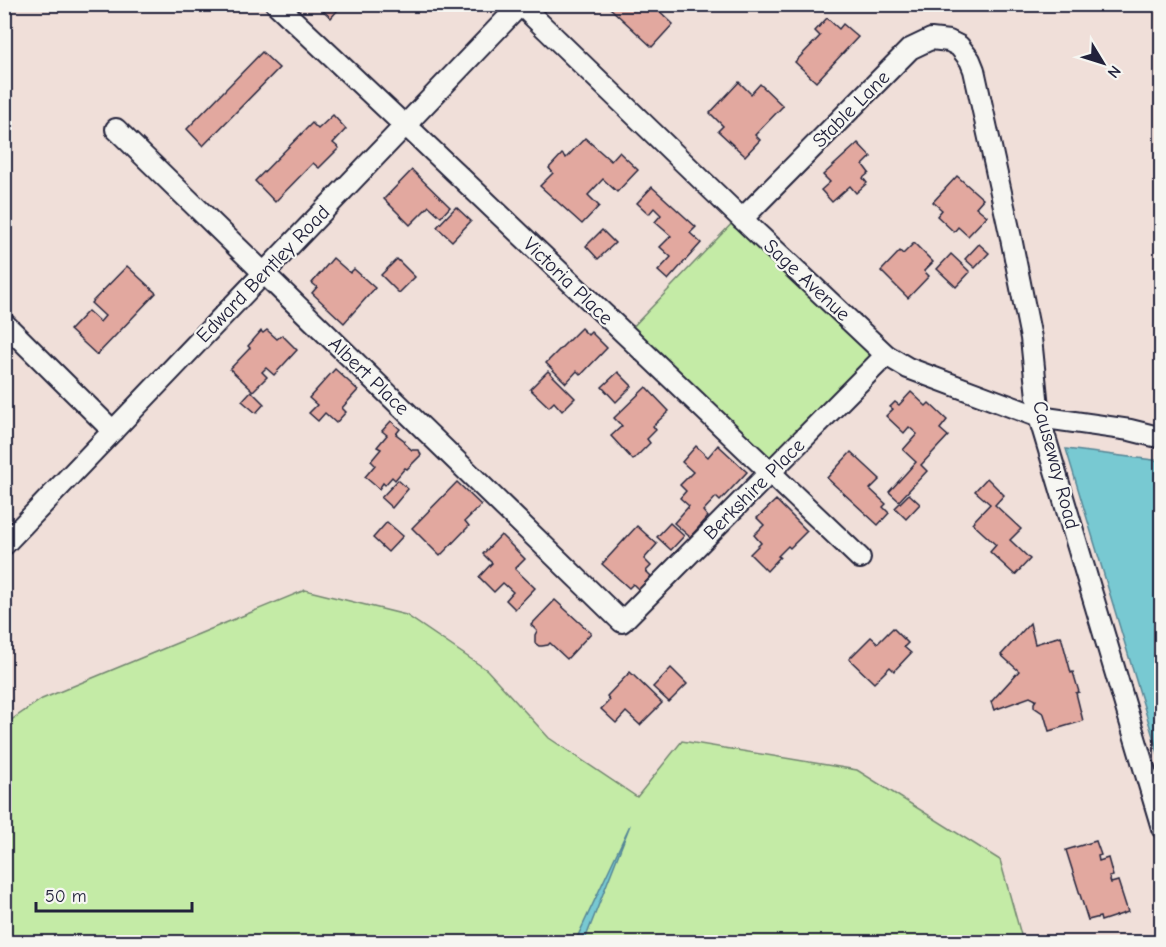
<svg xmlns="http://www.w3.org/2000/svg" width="1166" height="947" font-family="'Comic Neue',sans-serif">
<rect width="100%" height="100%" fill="#f0dfd9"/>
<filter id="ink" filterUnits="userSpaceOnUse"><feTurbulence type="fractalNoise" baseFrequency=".0167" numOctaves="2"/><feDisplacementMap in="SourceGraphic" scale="12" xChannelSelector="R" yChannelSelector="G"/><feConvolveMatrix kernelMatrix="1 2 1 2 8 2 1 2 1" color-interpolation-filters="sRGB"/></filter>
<g filter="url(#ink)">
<g fill="#c4eba6" stroke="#738670" stroke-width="1.5">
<path d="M 738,217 L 882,356 L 770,471 L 627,333 Z"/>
<path d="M 305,590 L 406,615 L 487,670 L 549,738 L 637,797 L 682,741 L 857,770 L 1000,860 L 1023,942 L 5,942 L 4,725 L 42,699 Z"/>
</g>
<g fill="#78c9d2" stroke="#568696" stroke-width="1.5">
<path d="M 1066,449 L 1161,461 L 1161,763 Z"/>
<path d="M 630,825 L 584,942 L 575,942 Z"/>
</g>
<g fill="#e2a89f" stroke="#22223b" stroke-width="1.5">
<path d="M 316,4 L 343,4 L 331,18 Z"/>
<path d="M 614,4 L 652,4 L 673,24 L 652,47 L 610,8 Z"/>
<path d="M 827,18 L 839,29 L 843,24 L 858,37 L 816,82 L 795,62 L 820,36 L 815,31 Z"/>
<path d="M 262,52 L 279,68 L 203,146 L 187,129 Z"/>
<path d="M 739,82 L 751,94 L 760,84 L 783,106 L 755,135 L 760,140 L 745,156 L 718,131 L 723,126 L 710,113 Z"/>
<path d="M 333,115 L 346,129 L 333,143 L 339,148 L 319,168 L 313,163 L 275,202 L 255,181 L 312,123 L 318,129 Z"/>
<path d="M 585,138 L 611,161 L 619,152 L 638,170 L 617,192 L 603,179 L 588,195 L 599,206 L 582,224 L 540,186 L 553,173 L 549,168 L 562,154 L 566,158 Z"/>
<path d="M 858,143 L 871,157 L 863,165 L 869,173 L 863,178 L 867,183 L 856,193 L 850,186 L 832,202 L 821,190 L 830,182 L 823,175 Z"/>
<path d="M 412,170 L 450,207 L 441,217 L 429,206 L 410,225 L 384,199 Z"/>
<path d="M 957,176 L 983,199 L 976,207 L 987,216 L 968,236 L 958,227 L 954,232 L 937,216 L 942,210 L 933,202 Z"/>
<path d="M 652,187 L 696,227 L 690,233 L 701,243 L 668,280 L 658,271 L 671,257 L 660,247 L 671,236 L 655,222 L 661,215 L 654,208 L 649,214 L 637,203 Z"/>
<path d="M 456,207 L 471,221 L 452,241 L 437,227 Z"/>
<path d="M 602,230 L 615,243 L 598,259 L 586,246 Z"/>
<path d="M 914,243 L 933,262 L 924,271 L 929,276 L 908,298 L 881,271 L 900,251 L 903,254 Z"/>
<path d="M 979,244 L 989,253 L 975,268 L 965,259 Z"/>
<path d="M 951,254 L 970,272 L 956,287 L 937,269 Z"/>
<path d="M 333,258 L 350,273 L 354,269 L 375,288 L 344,323 L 312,293 L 317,287 L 312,283 Z"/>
<path d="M 397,259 L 415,277 L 399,293 L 381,275 Z"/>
<path d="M 127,266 L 156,293 L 97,355 L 70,330 L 88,311 L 100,322 L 105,316 L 91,303 Z"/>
<path d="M 581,328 L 588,335 L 591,332 L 607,348 L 581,375 L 577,371 L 566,383 L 546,363 Z"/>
<path d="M 267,330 L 277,339 L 282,335 L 297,350 L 274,375 L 266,368 L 262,372 L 267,377 L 253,391 L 230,369 L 250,348 L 248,346 L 261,331 L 263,333 Z"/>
<path d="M 335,369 L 358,390 L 342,408 L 346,412 L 336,423 L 325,413 L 318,421 L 309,413 L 317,405 L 309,398 Z"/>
<path d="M 548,371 L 575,398 L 562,411 L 554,402 L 549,407 L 530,389 Z"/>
<path d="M 618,372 L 632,386 L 616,402 L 602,387 Z"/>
<path d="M 646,387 L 669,411 L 653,426 L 656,430 L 647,439 L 650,443 L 633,460 L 611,436 L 622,426 L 614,418 Z"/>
<path d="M 251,391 L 264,404 L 256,413 L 242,401 Z"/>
<path d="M 911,392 L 926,406 L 929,403 L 947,420 L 940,429 L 948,436 L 921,465 L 927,471 L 899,501 L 889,492 L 916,462 L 903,450 L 917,434 L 909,427 L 904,433 L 886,416 L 893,409 L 890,407 L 895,402 L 899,405 Z"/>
<path d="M 391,421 L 400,429 L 396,434 L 405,441 L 404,443 L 412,450 L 419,450 L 421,455 L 407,469 L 405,468 L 395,480 L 392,477 L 385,485 L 383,483 L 379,489 L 365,477 L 375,465 L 371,461 L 381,449 L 377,447 L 387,435 L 382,431 Z"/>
<path d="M 718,445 L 747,472 L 720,501 L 716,497 L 703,511 L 708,517 L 690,537 L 674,523 L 689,506 L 680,498 L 686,491 L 680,485 L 693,472 L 682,462 L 696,446 L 708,457 Z"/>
<path d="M 851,452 L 880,479 L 870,489 L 886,504 L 883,507 L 889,513 L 878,525 L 827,478 Z"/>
<path d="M 987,478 L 1004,495 L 995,505 L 1021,529 L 1010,540 L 1030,559 L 1015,575 L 990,552 L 996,545 L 972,523 L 990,504 L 975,491 Z"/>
<path d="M 398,480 L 408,489 L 392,508 L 381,498 Z"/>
<path d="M 457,482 L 481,505 L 465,521 L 469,526 L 440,556 L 412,528 Z"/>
<path d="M 909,494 L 920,504 L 906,519 L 895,508 Z"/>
<path d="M 776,500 L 807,531 L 790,548 L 788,546 L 778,556 L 780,557 L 767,571 L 750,554 L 761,543 L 754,535 L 764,525 L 757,518 Z"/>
<path d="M 387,522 L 403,536 L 388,552 L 373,538 Z"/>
<path d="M 670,523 L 684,536 L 671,550 L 657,537 Z"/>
<path d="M 637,526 L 657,544 L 644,559 L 651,566 L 646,571 L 651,576 L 639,590 L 633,584 L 629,588 L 602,564 Z"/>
<path d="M 501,535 L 525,559 L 515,569 L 535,588 L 515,609 L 506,600 L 513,592 L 503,583 L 494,592 L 479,577 L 492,563 L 483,554 Z"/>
<path d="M 555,600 L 591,633 L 567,659 L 550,643 L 548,645 L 542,646 L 539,646 L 535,643 L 535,635 L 537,631 L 531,625 Z"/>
<path d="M 1030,623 L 1035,644 L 1061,636 L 1071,673 L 1073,672 L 1079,692 L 1076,693 L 1083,721 L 1049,731 L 1044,714 L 1034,707 L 1034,703 L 1036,700 L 1030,697 L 994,710 L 991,702 L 1019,671 L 1001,655 Z"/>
<path d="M 893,628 L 908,643 L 904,647 L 911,653 L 894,671 L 890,667 L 874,683 L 849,659 L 871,637 L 878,643 Z"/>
<path d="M 671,668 L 687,684 L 669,702 L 653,687 Z"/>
<path d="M 630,672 L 662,703 L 640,725 L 626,712 L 616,723 L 601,709 L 610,700 L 607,696 Z"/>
<path d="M 1096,841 L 1101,855 L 1098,856 L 1099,861 L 1108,858 L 1113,876 L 1109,877 L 1111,883 L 1118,881 L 1128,912 L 1101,921 L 1100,917 L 1088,920 L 1066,850 Z"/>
</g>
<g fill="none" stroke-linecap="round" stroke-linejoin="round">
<defs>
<g id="minor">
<path d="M 276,4 L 405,126 L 413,132 L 860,558"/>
<path d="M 520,4 L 742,219 L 886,355 L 908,368 L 1039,417 L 1130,430 L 1162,438"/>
<path d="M 116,129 L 622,622 L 886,355"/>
<path d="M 742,219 L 910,49 L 931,39 L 949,41 L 959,46 L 970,60 L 974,70 L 1011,238 L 1031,338 L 1039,417 L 1162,828"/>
<path d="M 4,323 L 113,431"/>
<path d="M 4,545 L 521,4"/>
</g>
</defs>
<use href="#minor" stroke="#22223b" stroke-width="24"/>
<use href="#minor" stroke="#f6f6f2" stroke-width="20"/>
</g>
</g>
<g text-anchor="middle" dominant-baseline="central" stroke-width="4.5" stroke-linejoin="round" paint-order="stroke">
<g font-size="20" fill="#22223b" stroke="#f6f6f2">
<text transform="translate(851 109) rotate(-45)">Stable Lane</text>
<text transform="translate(263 274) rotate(-46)">Edward Bentley Road</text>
<text transform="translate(807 280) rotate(43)">Sage Avenue</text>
<text transform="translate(568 281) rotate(44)">Victoria Place</text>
<text transform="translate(369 376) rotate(44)">Albert Place</text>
<text transform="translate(1056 465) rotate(75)">Causeway Road</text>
<text transform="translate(754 489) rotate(-45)">Berkshire Place</text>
</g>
</g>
<rect width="1166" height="947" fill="none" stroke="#f6f6f2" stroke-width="24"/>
<rect x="12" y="12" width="1142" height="923" fill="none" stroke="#22223b" stroke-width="2" filter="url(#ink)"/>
<g transform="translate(1103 63) rotate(128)" stroke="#f6f6f2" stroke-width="4.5" paint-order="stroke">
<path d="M0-4.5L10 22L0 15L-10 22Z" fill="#22223b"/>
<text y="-9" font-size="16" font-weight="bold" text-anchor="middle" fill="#22223b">N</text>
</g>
<path d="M36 902v9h156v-9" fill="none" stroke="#22223b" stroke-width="3"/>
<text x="45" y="902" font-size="18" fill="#22223b" stroke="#f6f6f2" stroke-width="4.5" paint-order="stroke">50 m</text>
</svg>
